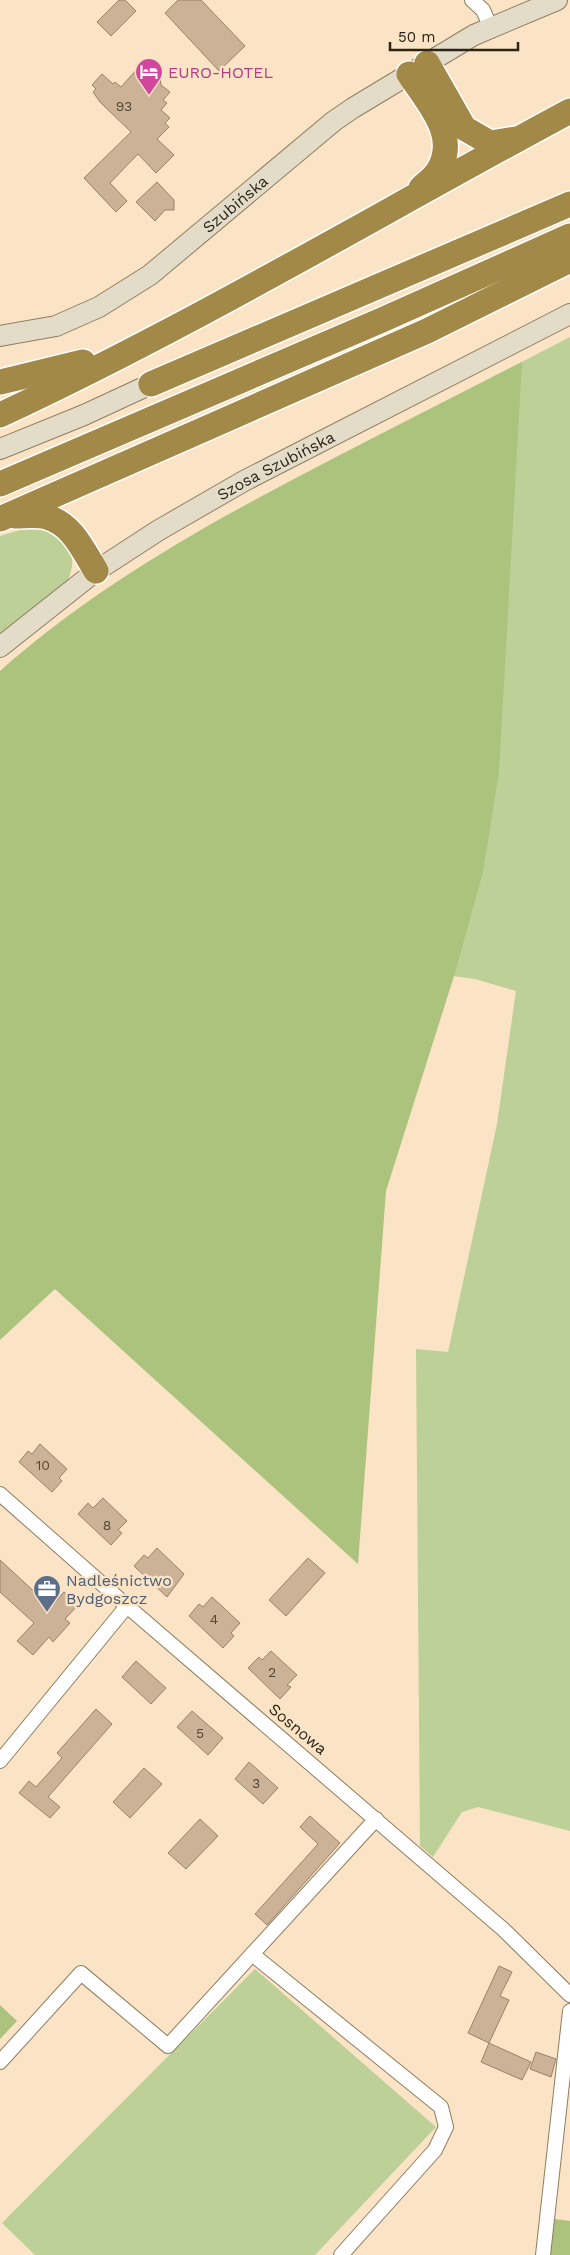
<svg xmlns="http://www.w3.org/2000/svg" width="570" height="2255" font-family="'Work Sans',sans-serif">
<rect width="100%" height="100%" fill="#fae4c5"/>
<g fill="#bdd098">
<path d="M 570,337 L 570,1831 L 478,1807 L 462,1812 L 433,1857 L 420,1846 L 416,1349 L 448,1352 L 497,1124 L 516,991 L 475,979 L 395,968 L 493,755 L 475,386 Z"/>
<path d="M 33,526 C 63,533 82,550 67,582 L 0,639 L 0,536 Z"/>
<path d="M 255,1969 L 436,2127 L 315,2255 L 35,2255 L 2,2223 Z"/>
</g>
<g fill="#acc37d">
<path d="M 522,362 L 499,772 L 483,872 L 455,973 L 386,1191 L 358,1564 L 55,1289 L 0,1340 L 0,671 C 99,583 216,519 334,458 C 396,426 459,394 522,362 Z"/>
<path d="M 0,2005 L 17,2021 L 0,2039 Z"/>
<path d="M 547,2218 L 570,2221 L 570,2255 L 543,2255 Z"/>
</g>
<g fill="#ccb297" stroke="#9a8268">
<path d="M 119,0 L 125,0 L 136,11 L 111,36 L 97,22 Z"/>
<path d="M 178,0 L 201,0 L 245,46 L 219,71 L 165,13 Z"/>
<path d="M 139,67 L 148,74 L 154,73 L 160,78 L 161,85 L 170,92 L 163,100 L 167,103 L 161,110 L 170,118 L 165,123 L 169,127 L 157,139 L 174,155 L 156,173 L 138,154 L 110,183 L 127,201 L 116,212 L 84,178 L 131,132 L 100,102 L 93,92 L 96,89 L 92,85 L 102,74 L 113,84 L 115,82 L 121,87 Z"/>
<path d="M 157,182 L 174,200 L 174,210 L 165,210 L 155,221 L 136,202 Z"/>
<path d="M 40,1444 L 67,1469 L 59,1478 L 62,1481 L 52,1492 L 19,1462 L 28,1451 L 32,1454 Z"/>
<path d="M 103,1498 L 127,1521 L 118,1530 L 122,1533 L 111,1545 L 78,1514 L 88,1503 L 93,1508 Z"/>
<path d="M 157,1548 L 184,1574 L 167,1597 L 134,1566 L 144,1555 L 148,1558 Z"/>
<path d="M 308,1558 L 325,1573 L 286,1616 L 269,1600 Z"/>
<path d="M 0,1560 L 51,1607 L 64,1592 L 78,1605 L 65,1619 L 70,1623 L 53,1642 L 49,1637 L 33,1655 L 17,1641 L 34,1623 L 0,1592 Z"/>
<path d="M 212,1597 L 240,1623 L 231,1633 L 234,1636 L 223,1648 L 189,1616 L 199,1604 L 203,1607 Z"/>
<path d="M 271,1651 L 297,1675 L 287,1685 L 291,1687 L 280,1699 L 248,1668 L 259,1657 L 262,1660 Z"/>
<path d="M 136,1661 L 166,1688 L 151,1704 L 122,1677 Z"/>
<path d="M 96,1709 L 112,1724 L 48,1797 L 60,1807 L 50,1818 L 19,1793 L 29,1781 L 36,1787 L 62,1758 L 57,1753 Z"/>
<path d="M 192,1711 L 223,1738 L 208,1755 L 177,1727 Z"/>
<path d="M 249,1762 L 278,1788 L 263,1804 L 235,1779 Z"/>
<path d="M 144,1768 L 162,1784 L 130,1818 L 113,1802 Z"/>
<path d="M 310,1816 L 340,1843 L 267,1925 L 255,1914 L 318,1844 L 300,1827 Z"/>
<path d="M 200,1819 L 218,1836 L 186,1869 L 168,1853 Z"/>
<path d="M 499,1966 L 512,1972 L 500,1996 L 509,2000 L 489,2043 L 468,2033 Z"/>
<path d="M 489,2043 L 531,2062 L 522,2080 L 481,2062 Z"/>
<path d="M 536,2052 L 556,2059 L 551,2077 L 530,2069 Z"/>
</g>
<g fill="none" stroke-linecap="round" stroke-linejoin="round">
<defs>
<g id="street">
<path d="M 472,0 L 483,10 L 490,26"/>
<path d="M 0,1494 L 127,1606 L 504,1930 L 570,1995"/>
<path d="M 0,1761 L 127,1606"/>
<path d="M 252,1954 L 441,2107 L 446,2127 L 435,2150 L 341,2255"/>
<path d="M 0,2062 L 81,1973 L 168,2046 L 376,1819"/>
<path d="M 543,2255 L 570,2011"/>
</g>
<g id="secondary">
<path id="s1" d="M 0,336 L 56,326 L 99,307 L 150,275 L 334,121 L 353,108 L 474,35 L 557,0"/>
<path d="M 0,449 L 84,415 L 151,384"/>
<path id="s2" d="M 0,647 L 96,571 L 159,530 L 244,481 L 570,314"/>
</g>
<g id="highway">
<path d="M 427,63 L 464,128 L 490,143 L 516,139"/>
<path d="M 409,74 C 428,103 460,136 438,171 C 434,178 426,183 421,188"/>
<path d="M 0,382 L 83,362"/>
<path d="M 151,384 L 570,204"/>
<path d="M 0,415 C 195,324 380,213 570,111"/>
<path d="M 0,484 L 382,320 L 570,236"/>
<path d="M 15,516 C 25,516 37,514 47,517 C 72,524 83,550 96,571"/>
<path d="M 0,519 L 427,331 L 570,260"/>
</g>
</defs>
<use href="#street" stroke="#907d60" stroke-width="16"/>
<use href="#secondary" stroke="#907d60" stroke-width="22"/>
<use href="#highway" stroke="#fff" stroke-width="28"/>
<use href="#street" stroke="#fff" stroke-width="14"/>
<use href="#secondary" stroke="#e3dcc8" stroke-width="20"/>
<use href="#highway" stroke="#a38947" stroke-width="25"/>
</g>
<defs>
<symbol id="hotel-pin" viewBox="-11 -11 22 30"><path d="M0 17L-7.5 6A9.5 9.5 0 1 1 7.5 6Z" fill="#d1479c" stroke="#fae4c5"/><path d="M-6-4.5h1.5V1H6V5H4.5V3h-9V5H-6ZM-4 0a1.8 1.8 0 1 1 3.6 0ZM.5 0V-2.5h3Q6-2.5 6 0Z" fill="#fff"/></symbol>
<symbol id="office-pin" viewBox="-11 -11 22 30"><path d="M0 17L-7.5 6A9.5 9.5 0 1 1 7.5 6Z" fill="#5c6f8a" stroke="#fae4c5"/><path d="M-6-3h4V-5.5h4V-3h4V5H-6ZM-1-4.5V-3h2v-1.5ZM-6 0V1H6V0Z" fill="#fff"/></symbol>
</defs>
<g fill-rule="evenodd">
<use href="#hotel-pin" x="133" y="56" width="32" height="43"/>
<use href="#office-pin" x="31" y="1573" width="32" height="43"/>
</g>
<g text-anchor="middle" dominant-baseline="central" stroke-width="4.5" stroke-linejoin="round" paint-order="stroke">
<g font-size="14" fill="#544838">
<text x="124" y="106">93</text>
<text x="43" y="1465">10</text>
<text x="107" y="1525">8</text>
<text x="214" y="1619">4</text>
<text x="272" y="1672">2</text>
<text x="200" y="1733">5</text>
<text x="256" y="1783">3</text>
</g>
<g font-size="16" fill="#b23c85" stroke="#fae4c5" text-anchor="start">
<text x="168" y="72">EURO-HOTEL</text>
</g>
<g font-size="16" fill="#2c2418" stroke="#fae4c5">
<text stroke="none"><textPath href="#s1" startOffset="275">Szubińska</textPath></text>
<text stroke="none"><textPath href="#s2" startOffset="331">Szosa Szubińska</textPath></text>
<text transform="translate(298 1729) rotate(40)">Sosnowa</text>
</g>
<g font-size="16" fill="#4e5e75" stroke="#fae4c5" text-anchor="start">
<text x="66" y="1580">Nadleśnictwo<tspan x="66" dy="18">Bydgoszcz</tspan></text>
</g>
</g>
<path d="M390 42v8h128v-8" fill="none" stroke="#2c2418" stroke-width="2.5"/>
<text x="398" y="42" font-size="15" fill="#2c2418" stroke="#fae4c5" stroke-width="4" paint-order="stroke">50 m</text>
</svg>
